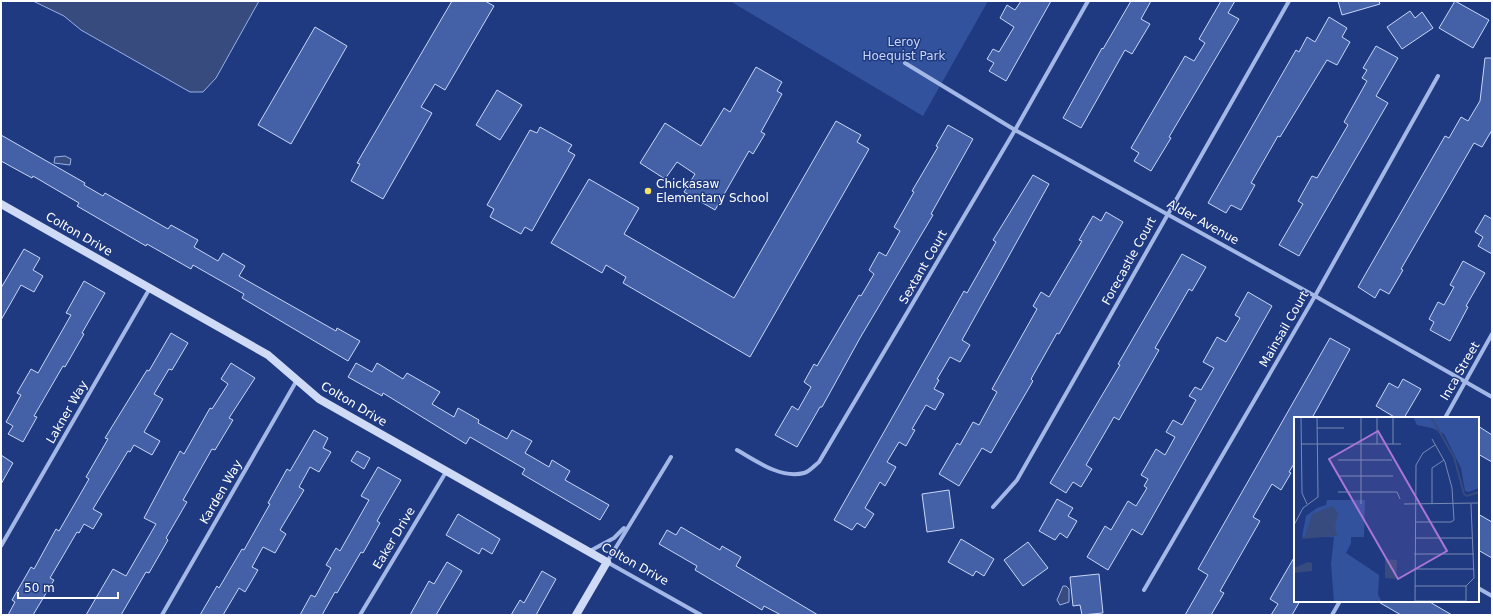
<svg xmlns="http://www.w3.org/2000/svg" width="1493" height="616" font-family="'DejaVu Sans',sans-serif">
<rect width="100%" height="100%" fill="#1f3a80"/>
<path fill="#33529e" d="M 730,1 L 988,1 L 923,116 Z"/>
<g fill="#374b7f" stroke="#98b1e9">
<path d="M 33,1 L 259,1 L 216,78 L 203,92 L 190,92 L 81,30 L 64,16 Z"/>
<path d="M 65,156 L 71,159 L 70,165 L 54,163 L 55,157 Z"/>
<path d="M 1063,586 L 1066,586 L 1069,589 L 1069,602 L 1060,605 L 1057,600 Z"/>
</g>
<g fill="#4461a7" stroke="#c8d6f6">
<path d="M 452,1 L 485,1 L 494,6 L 445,90 L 435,84 L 421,107 L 432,113 L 383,199 L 351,181 L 360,164 L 357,163 Z"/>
<path d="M 1021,1 L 1051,1 L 1006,81 L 989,71 L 994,63 L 987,59 L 993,49 L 999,52 L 1014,27 L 1000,18 L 1007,5 L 1015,10 Z"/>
<path d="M 1131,1 L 1151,1 L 1141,19 L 1150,24 L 1132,54 L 1125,50 L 1081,128 L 1063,118 L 1102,48 L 1103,49 Z"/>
<path d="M 1221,1 L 1235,1 L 1228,13 L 1239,19 L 1169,137 L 1171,138 L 1151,171 L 1134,161 L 1139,153 L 1131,148 L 1185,56 L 1194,61 L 1205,43 L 1199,39 Z"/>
<path d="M 1338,1 L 1379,1 L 1380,4 L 1342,15 Z"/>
<path d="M 1455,1 L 1489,20 L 1473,48 L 1439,28 Z"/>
<path d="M 1410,11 L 1415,18 L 1422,12 L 1433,28 L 1402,49 L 1387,27 Z"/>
<path d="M 1329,17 L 1347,28 L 1342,37 L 1350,42 L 1337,65 L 1327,60 L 1280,137 L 1278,136 L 1251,183 L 1255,185 L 1241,210 L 1231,205 L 1226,213 L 1208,203 L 1296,50 L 1299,52 L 1307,37 L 1315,42 Z"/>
<path d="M 315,27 L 347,46 L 291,144 L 258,125 Z"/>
<path d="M 1376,46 L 1398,58 L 1376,96 L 1388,103 L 1299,256 L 1279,245 L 1303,204 L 1298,201 L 1312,176 L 1317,178 L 1348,125 L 1344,122 L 1367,81 L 1362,78 L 1367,70 L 1363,68 Z"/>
<path d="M 1485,58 L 1492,58 L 1492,130 L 1482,147 L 1474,143 L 1401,269 L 1403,270 L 1389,294 L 1380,289 L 1375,298 L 1358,287 L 1445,136 L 1449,138 L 1461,117 L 1468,121 L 1480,101 Z"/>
<path d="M 756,67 L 782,82 L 777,91 L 782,94 L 761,132 L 765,134 L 753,154 L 749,151 L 715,210 L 684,192 L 695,174 L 677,162 L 665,179 L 640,163 L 665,123 L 701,146 L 724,108 L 730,112 Z"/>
<path d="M 497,90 L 522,105 L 500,140 L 476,125 Z"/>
<path d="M 836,121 L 861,135 L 857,142 L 869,149 L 750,357 L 623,283 L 626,277 L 606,265 L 602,273 L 551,243 L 589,179 L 639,208 L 624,234 L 734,298 Z"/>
<path d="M 948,125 L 973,139 L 931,214 L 933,215 L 860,338 L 822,407 L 820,407 L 797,447 L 775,435 L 792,406 L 798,410 L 811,387 L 804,382 L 814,364 L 817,366 L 859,295 L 861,296 L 874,274 L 869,270 L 879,252 L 886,256 L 900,231 L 894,227 L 914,192 L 912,191 L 938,147 L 936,146 Z"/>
<path d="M 540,127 L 572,145 L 568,151 L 575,155 L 532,231 L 525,227 L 521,234 L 490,217 L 494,209 L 487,205 L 530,130 L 537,133 Z"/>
<path d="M 1,135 L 85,183 L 84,185 L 103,196 L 105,193 L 168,229 L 171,225 L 198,240 L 194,247 L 218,261 L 223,253 L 245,266 L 239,276 L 336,331 L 337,328 L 360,341 L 348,361 L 242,298 L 244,294 L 193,265 L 191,269 L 147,244 L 146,246 L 77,206 L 79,203 L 33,176 L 32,178 L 1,161 Z"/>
<path d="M 1033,175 L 1049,184 L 962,340 L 970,345 L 960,362 L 950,357 L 937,379 L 939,380 L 934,389 L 944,394 L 935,410 L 926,405 L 912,429 L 915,430 L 906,446 L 899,442 L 887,462 L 896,467 L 885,486 L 880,482 L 865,508 L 874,514 L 865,528 L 857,523 L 852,530 L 834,520 L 964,291 L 967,293 L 996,242 L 993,240 Z"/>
<path d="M 1106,212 L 1123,222 L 1059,334 L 1057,333 L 1031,379 L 1033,381 L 991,453 L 982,448 L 959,486 L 939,474 L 957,443 L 960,445 L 973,422 L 979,425 L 997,392 L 992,389 L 1037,309 L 1033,306 L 1041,292 L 1049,297 L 1082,241 L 1079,240 L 1093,216 L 1101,221 Z"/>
<path d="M 1485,215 L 1492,219 L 1492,254 L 1478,246 L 1483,237 L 1475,232 Z"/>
<path d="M 24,249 L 40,258 L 33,270 L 43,276 L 34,292 L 21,285 L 1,320 L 1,288 Z"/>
<path d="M 1182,254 L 1206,267 L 1192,291 L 1189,289 L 1155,348 L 1159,350 L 1119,420 L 1114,417 L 1086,465 L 1092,469 L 1081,487 L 1073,482 L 1066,493 L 1050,483 L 1120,365 L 1118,364 Z"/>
<path d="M 1463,261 L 1485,273 L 1466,306 L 1468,307 L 1450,341 L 1430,330 L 1434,322 L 1429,319 L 1438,302 L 1444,305 L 1454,287 L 1450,285 Z"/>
<path d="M 84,281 L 105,293 L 82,333 L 84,334 L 65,367 L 63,366 L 34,416 L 37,417 L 23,442 L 8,434 L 13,426 L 6,422 L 21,395 L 17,393 L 31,369 L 38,373 L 71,315 L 66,313 Z"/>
<path d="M 1248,292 L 1272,306 L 1142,535 L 1132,529 L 1108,570 L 1087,557 L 1105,526 L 1111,530 L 1128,501 L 1136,506 L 1147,488 L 1144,486 L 1148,479 L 1141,475 L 1156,449 L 1165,455 L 1175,437 L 1166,432 L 1173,420 L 1182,425 L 1196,400 L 1189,396 L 1195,387 L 1201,390 L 1214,368 L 1203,362 L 1217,337 L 1226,342 L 1240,318 L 1235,315 Z"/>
<path d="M 171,333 L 188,343 L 172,370 L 169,369 L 154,394 L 163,399 L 144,432 L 160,441 L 152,455 L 134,445 L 130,452 L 128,451 L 93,509 L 102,514 L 93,529 L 84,524 L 79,533 L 77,532 L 50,578 L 54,580 L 33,615 L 8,615 L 15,602 L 12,600 L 31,567 L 34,569 L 56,529 L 59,531 L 89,479 L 86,477 L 108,439 L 105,438 L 147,370 L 149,371 Z"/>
<path d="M 1330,338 L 1350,349 L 1312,418 L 1295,418 L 1295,462 L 1289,472 L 1291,473 L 1281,490 L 1272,484 L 1253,517 L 1260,521 L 1220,591 L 1224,593 L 1211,615 L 1185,615 L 1208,575 L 1198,569 Z"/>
<path d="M 231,363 L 255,378 L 229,418 L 233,420 L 215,450 L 212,449 L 183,500 L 187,502 L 166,538 L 168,540 L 149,573 L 146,572 L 121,615 L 86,615 L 113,569 L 126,576 L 156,524 L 144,518 L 180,451 L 184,454 L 210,408 L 212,409 L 228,384 L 221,379 Z"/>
<path d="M 356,363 L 372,372 L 377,363 L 403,379 L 407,373 L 440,392 L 432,404 L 454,417 L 458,408 L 479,420 L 478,423 L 507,439 L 512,430 L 532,441 L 525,453 L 549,467 L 552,460 L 570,471 L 565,480 L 609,505 L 600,520 L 522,474 L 525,469 L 470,437 L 466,444 L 383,393 L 382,396 L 348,377 Z"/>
<path d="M 1403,379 L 1421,389 L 1404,418 L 1396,418 L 1376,406 L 1389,383 L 1398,388 Z"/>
<path d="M 1478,426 L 1492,435 L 1492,462 L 1478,454 Z"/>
<path d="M 314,430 L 328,438 L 323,448 L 331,452 L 319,472 L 310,467 L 299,487 L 304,490 L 280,530 L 286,534 L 275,553 L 263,547 L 252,567 L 258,570 L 245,592 L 239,588 L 223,615 L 200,615 L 217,586 L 219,588 L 242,549 L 244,550 L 270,504 L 268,503 L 287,469 L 290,471 Z"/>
<path d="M 357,451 L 370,458 L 364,469 L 351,461 Z"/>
<path d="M 1,455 L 13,463 L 1,484 Z"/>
<path d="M 378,467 L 401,480 L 377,521 L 380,523 L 363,553 L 361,552 L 337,593 L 335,592 L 322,615 L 300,615 L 311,595 L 315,597 L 331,568 L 326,565 L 336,548 L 340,551 L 369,500 L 361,496 Z"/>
<path d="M 949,490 L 954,528 L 927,532 L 922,494 Z"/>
<path d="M 1057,499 L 1073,508 L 1068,516 L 1077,521 L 1067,538 L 1060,533 L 1055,540 L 1039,531 Z"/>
<path d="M 458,514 L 500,539 L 492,554 L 482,548 L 479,554 L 446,535 Z"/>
<path d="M 1478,514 L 1492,522 L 1492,558 L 1478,550 Z"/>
<path d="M 681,527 L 720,550 L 722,546 L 741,557 L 736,566 L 818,615 L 781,615 L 764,606 L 762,610 L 695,570 L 697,566 L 659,544 L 667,530 L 676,535 Z"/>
<path d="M 961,539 L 994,559 L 984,576 L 976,571 L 973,576 L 948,562 Z"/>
<path d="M 1028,542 L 1048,568 L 1023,586 L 1004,560 Z"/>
<path d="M 1295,556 L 1295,601 L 1300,601 L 1292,615 L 1271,615 L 1278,604 L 1270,599 Z"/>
<path d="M 447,562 L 462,571 L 436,615 L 410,615 L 429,581 L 434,584 Z"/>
<path d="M 542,571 L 556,579 L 536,615 L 511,615 L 520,600 L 524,603 Z"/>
<path d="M 1099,574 L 1103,613 L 1082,615 L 1080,605 L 1073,606 L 1070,577 Z"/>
<path d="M 1377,601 L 1428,601 L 1452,615 L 1401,615 Z"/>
</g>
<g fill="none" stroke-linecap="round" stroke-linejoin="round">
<g stroke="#a4b8e8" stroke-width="4">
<path d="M 905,63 L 1015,130 L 1315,296 L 1492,397"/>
<path d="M 1445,418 L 1492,334"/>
<path d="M 737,450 C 756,461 781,479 804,473 C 809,472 815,465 819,462 L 1015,130 L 1088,1"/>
<path d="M 671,457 L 607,562 L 701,615"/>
<path d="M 993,507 L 1017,480 L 1289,1"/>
<path d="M 1,546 L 150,288"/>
<path d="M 590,551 L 614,538 L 624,528"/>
<path d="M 1478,588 L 1492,596"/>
<path d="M 1144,590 L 1315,296 L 1438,76"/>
<path d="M 162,615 L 297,380"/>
<path d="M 360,615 L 446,472"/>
<path d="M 1332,615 L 1340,601"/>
</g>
<path stroke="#cfdaf6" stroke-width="8" d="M 1,204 L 268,355 L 319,399 L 607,562 L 576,615"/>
</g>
<circle fill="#f6e364" stroke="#1f3a80" stroke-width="1.5" cx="648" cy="191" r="4"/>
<g text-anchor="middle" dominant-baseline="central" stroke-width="3" stroke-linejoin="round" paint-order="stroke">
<g font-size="12" fill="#c8d6f6" stroke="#1f3a80">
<text x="904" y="42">Leroy<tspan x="904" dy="14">Hoequist Park</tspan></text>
</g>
<g font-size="12" fill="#fff" stroke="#1f3a80" text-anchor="start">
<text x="656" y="184">Chickasaw<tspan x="656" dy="14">Elementary School</tspan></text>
</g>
<g font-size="12" fill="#fff" stroke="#1f3a80">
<text transform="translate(1203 222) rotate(29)">Alder Avenue</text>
<text transform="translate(79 234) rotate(30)">Colton Drive</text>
<text transform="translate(1129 261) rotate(-61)">Forecastle Court</text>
<text transform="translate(923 267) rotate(-60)">Sextant Court</text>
<text transform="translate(1284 329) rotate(-60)">Mainsail Court</text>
<text transform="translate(1460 371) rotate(-60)">Inca Street</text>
<text transform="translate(354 404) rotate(31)">Colton Drive</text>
<text transform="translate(67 412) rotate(-60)">Lakner Way</text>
<text transform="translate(221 492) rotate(-60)">Karden Way</text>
<text transform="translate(394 538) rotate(-59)">Eaker Drive</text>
<text transform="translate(635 564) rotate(29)">Colton Drive</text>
</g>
</g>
<g transform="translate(1294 417)">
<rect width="185" height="185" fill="#1f3a80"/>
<path d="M 119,0 L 185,0 L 185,71 L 175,75 L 171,74 L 167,51 L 150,17 L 138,11 L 123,8 ZM 33,83 L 71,83 L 70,120 L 57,120 L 57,126 L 52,136 L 85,158 L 84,178 L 88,185 L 40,185 L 37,147 L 40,120 L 8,120 L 12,99 L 23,91 L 32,88 Z" fill="#33529e"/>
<path d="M 38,89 L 44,96 L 41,111 L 43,119 L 7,122 L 11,119 L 18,97 ZM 91,142 L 103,143 L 102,162 L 91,161 ZM 14,145 L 18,146 L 18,154 L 0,156 L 0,151 Z" fill="#374b7f"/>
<path fill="none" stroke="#374b7f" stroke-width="2" d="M 137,0 L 160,40 L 170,77 L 173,79 L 185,75"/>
<path fill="none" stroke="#7989b3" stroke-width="1" d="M 7,0 L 8,76 L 13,87M 67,0 L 67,87M 83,0 L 83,27M 99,0 L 99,27M 23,11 L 50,11M 7,27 L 107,27M 44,43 L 98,43M 44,59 L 99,59M 44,75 L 103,75 L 106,82M 110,87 L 185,86M 138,87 L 138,51 L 150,43M 121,105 L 157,105 L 160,103 L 158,71 L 151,45 L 138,22M 0,108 L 9,91 L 24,80 L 23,0M 121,121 L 178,121M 120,137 L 180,137M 120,152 L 180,152M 121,169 L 172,169M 121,184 L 172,184M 121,185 L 122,48 L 129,36 L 141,28M 172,185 L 172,169 L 180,161 L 177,87"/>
<path fill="#a976d5" fill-opacity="0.15" stroke="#a976d5" stroke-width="2" d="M 84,14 L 153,134 L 104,162 L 35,42 Z"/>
<rect width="185" height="185" fill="none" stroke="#fff" stroke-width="2"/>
</g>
<rect width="1493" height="616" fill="none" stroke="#ffffff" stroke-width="4"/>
<path d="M18 592v6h100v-6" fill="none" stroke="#ffffff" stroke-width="2"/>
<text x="24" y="592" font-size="12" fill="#ffffff" stroke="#1f3a80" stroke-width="3" paint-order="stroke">50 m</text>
</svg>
